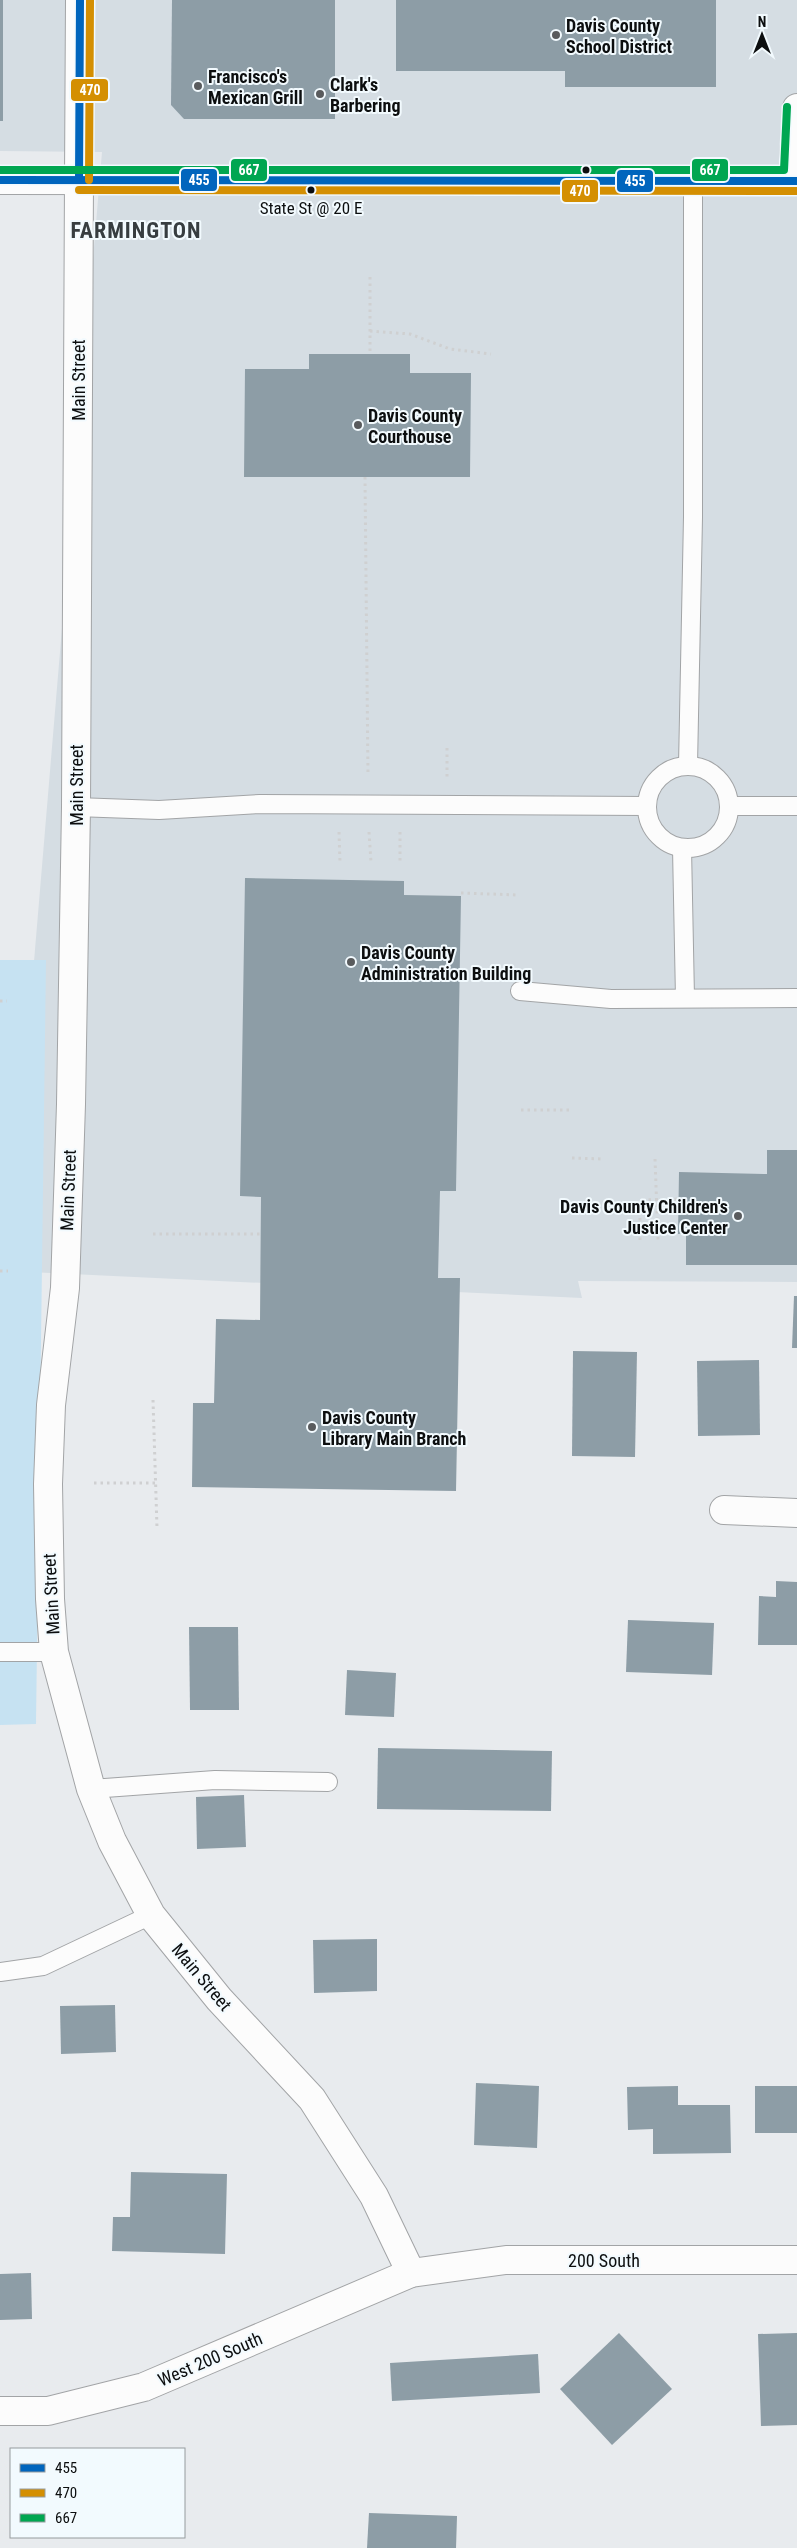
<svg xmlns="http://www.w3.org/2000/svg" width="797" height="2548" font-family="'Roboto Condensed',sans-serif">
<rect width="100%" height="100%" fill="#e8ebee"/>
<path fill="#d5dde3" d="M 0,0 L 797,0 L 797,1282 L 578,1281 L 582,1298 L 8,1271 L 102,152 L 0,151 Z"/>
<path fill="#c6e2f2" d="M 0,960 L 46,960 L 36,1724 L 0,1725 Z"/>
<g fill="#8d9da6">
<rect x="0" y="0" width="3" height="121"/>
<path d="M 172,0 L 335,0 L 335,119 L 184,119 L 171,105 Z"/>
<path d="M 396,0 L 716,0 L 716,87 L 565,87 L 565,71 L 396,71 Z"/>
<path d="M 309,354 L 410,354 L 410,373 L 471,373 L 470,477 L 244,477 L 245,369 L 309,369 Z"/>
<path d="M 245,878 L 404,881 L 404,895 L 461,896 L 456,1191 L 440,1191 L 438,1278 L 460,1278 L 456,1491 L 192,1487 L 193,1403 L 214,1403 L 216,1319 L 260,1320 L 261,1197 L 240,1196 Z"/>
<path d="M 767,1150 L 797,1150 L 797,1265 L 686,1265 L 686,1233 L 678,1234 L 679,1172 L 767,1174 Z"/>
<path d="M 794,1296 L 797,1296 L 797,1348 L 792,1348 Z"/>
<path d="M 573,1351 L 637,1352 L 635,1457 L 572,1456 Z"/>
<path d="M 759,1360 L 760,1435 L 698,1436 L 697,1361 Z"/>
<path d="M 776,1581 L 797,1582 L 797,1645 L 758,1645 L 759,1596 L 776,1597 Z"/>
<path d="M 628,1620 L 714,1623 L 712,1675 L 626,1672 Z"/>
<path d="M 189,1627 L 238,1627 L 239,1710 L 190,1710 Z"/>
<path d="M 347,1670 L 396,1673 L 394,1717 L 345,1715 Z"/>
<path d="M 378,1748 L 552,1751 L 551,1811 L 377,1809 Z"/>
<path d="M 244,1795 L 246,1847 L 197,1849 L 196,1797 Z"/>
<path d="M 377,1939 L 377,1991 L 314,1993 L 313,1940 Z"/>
<path d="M 115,2005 L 116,2052 L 61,2054 L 60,2006 Z"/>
<path d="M 476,2083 L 539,2086 L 537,2148 L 474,2145 Z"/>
<path d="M 678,2086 L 678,2105 L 730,2105 L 731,2153 L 653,2154 L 653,2129 L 628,2130 L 627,2087 Z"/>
<rect x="755" y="2086" width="42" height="47"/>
<path d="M 131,2172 L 227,2174 L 225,2254 L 112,2251 L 113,2217 L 130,2217 Z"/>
<path d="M 31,2273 L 32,2319 L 0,2320 L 0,2274 Z"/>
<path d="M 619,2333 L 672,2389 L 612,2445 L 560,2389 Z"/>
<path d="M 797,2333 L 797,2425 L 761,2426 L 758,2334 Z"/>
<path d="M 538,2354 L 540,2393 L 392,2401 L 390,2363 Z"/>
<path d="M 369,2513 L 457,2516 L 456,2548 L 367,2548 Z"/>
</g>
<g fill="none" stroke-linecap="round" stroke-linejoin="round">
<defs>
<g id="lane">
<path d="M 688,766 L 693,517 L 693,180"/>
<circle cx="688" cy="807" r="41"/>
<path d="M 729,806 L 797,806"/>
<path d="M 76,807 L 159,810 L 260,804 L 647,806"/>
<path d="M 682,848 L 685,998"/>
<path d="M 520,991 L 611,999 L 797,998"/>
<path d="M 0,1652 L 54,1652"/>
<path d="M 91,1789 L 215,1780 L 328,1782"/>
<path d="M 0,1972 L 43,1966 L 151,1915"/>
</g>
<g id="street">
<path d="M 79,180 L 76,807 L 71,1104 L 65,1288 L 51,1405 L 48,1484 L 50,1599 L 54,1652 L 91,1789 L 112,1841 L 151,1915 L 219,1999 L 312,2099 L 374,2196 L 411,2273"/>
<path d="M 793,180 L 797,108"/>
<path d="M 724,1510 L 797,1513"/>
<path d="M 0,2411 L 48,2411 L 144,2387 L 411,2273 L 506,2260 L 797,2260"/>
</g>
<g id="secondary">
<path d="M 0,180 L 797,181"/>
<path d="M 79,180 L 80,0"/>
</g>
</defs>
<use href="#lane" stroke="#a2a4a6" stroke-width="20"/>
<use href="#street" stroke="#a2a4a6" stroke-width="30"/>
<use href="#secondary" stroke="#a2a4a6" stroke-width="30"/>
<g stroke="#cfd0d1" stroke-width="3" stroke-dasharray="2.5 4" stroke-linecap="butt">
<path d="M 370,277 L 370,354"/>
<path d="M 370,331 L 410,334 L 450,349 L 491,354"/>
<path d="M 365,477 L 368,776"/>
<path d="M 447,748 L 447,778"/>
<path d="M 339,832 L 340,862"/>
<path d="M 369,832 L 371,862"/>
<path d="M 400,832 L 400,862"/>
<path d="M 461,893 L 519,895"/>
<path d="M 0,1001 L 7,1001"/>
<path d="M 521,1110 L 572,1110"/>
<path d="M 572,1158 L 604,1159"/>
<path d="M 655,1159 L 658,1240"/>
<path d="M 153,1234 L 261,1234"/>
<path d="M 640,1240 L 640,1208 L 644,1200 L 679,1199"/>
<path d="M 0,1271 L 8,1271"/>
<path d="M 153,1400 L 157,1528"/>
<path d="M 94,1483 L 155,1483"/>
</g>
<use href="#lane" stroke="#fcfcfc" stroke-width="18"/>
<use href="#street" stroke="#fcfcfc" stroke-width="28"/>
<use href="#secondary" stroke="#fcfcfc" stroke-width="28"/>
<defs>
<g id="bus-1">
<path d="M 0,180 L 797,181"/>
<path d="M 79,180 L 80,0"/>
</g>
<g id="bus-2">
<path d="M 89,180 L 90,0"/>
<path d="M 79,190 L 797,191"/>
</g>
<path id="bus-3" d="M 0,170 L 784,170 L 787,107"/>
</defs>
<use href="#bus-1" stroke="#f2fafe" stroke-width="11"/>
<use href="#bus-2" stroke="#f2fafe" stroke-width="11"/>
<use href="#bus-3" stroke="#f2fafe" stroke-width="11"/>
<use href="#bus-1" stroke="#0065bd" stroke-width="8"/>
<use href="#bus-2" stroke="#d48f02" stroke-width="8"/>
<use href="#bus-3" stroke="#00a651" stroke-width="8"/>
</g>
<g fill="#595b5d" stroke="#f2fafe" stroke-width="2">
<circle cx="556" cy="35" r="5"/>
<circle cx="198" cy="86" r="5"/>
<circle cx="320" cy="94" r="5"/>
<circle cx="358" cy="425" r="5"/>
<circle cx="351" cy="962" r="5"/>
<circle cx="738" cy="1216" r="5"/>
<circle cx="312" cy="1427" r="5"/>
</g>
<g fill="#0c0e0f" stroke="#f2fafe" stroke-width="2">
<circle cx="586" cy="170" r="4.5"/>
<circle cx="311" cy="190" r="4.5"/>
</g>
<g text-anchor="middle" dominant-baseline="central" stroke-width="4" stroke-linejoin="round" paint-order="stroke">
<g font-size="17" fill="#0c0e0f" stroke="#f2fafe">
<text x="311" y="208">State St @ 20 E</text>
</g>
<g font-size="18" font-weight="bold" fill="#0c0e0f" stroke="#f2fafe" text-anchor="start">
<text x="566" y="25">Davis County<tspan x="566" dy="21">School District</tspan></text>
<text x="208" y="76">Francisco's<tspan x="208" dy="21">Mexican Grill</tspan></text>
<text x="330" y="84">Clark's<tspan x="330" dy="21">Barbering</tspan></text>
<text x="368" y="415">Davis County<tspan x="368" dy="21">Courthouse</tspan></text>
<text x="361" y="952">Davis County<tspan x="361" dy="21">Administration Building</tspan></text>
<text x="728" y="1206" text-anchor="end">Davis County Children's<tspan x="728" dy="21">Justice Center</tspan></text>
<text x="322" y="1417">Davis County<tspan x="322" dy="21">Library Main Branch</tspan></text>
</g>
<g font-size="18" fill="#0c0e0f" stroke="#f2fafe">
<text transform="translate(78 380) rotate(-90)">Main Street</text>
<text transform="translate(76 785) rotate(-90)">Main Street</text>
<text transform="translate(68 1190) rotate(-88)">Main Street</text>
<text transform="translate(51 1594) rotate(-93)">Main Street</text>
<text transform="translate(202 1977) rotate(50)">Main Street</text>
<text x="604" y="2260">200 South</text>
<text transform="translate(210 2359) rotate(-23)">West 200 South</text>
</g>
<g font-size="22" font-weight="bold" letter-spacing="1" fill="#373d40" stroke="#f2fafe">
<text x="136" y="230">FARMINGTON</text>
</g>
</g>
<g stroke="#f2fafe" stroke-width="2">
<rect x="70" y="78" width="39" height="24" rx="5" fill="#d48f02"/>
<rect x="230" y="158" width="38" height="24" rx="5" fill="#00a651"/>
<rect x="691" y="158" width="38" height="24" rx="5" fill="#00a651"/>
<rect x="180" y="168" width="38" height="24" rx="5" fill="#0065bd"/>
<rect x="616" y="169" width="38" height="24" rx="5" fill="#0065bd"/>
<rect x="561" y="179" width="38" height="24" rx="5" fill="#d48f02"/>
</g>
<g font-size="14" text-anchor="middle" font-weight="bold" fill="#fff">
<text x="90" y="95">470</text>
<text x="249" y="175">667</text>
<text x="710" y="175">667</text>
<text x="199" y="185">455</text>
<text x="635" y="186">455</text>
<text x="580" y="196">470</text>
</g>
<rect x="10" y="2448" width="175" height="90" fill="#f2fafe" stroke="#969c9e"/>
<rect x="20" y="2464" width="25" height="8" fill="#0065bd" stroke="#969c9e"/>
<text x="55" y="2473" font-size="15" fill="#0c0e0f">455</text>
<rect x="20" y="2489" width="25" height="8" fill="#d48f02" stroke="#969c9e"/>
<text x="55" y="2498" font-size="15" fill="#0c0e0f">470</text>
<rect x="20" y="2514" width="25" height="8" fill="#00a651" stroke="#969c9e"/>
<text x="55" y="2523" font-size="15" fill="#0c0e0f">667</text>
<g transform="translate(762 35)" stroke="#f2fafe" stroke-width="4" paint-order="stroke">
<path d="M0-4L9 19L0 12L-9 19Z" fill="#0c0e0f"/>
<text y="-8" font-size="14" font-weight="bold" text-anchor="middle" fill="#0c0e0f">N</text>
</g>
</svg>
